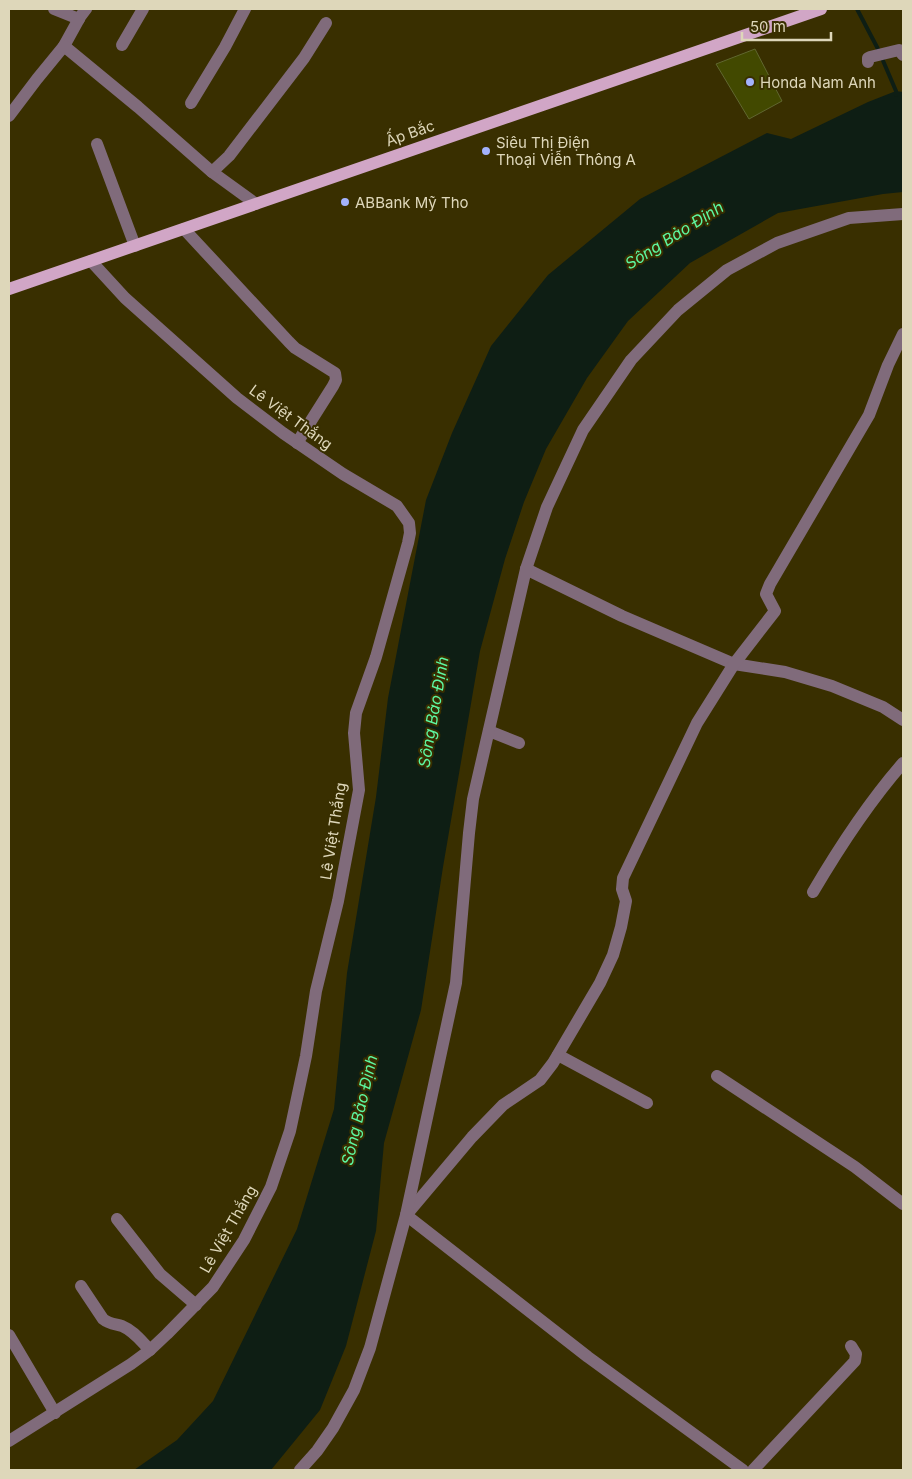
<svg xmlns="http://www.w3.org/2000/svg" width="912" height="1479" font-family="Inter,sans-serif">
<rect width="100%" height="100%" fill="#392f00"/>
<path fill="#0e1e14" d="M 896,91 L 903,92 L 903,192 L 883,194 L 778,213 L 690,263 L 628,321 L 587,378 L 546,449 L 524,502 L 505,559 L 480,651 L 443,867 L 421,1010 L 384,1143 L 376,1231 L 346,1346 L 320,1410 L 271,1470 L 134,1470 L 177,1440 L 213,1401 L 297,1229 L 334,1109 L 347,973 L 376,797 L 388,698 L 426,500 L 452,433 L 491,346 L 548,275 L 640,199 L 767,133 L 791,139 L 868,102 Z"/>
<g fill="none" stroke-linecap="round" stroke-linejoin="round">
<path stroke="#0e1e14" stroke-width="4" d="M 857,9 L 878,49 L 896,91 L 896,95"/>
</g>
<path fill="#424900" stroke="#60672f" d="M 755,49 L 782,101 L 749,119 L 716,64 Z"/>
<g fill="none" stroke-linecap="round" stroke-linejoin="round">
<g stroke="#806b7b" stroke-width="12">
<path d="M 54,9 L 79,19"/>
<path d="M 122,45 L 143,9"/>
<path d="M 64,46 L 80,17 L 86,9"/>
<path d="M 868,62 L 868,58 L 870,57 L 899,50 L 903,55"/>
<path d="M 191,103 L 225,47 L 245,9"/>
<path d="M 9,116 L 37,79 L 64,46 L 138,107 L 212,172 L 256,204"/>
<path d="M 97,144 L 135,246"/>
<path d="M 212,172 L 229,156 L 304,58 L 326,23"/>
<path d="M 184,229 L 289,342 L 295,348 L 335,373 L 336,380 L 333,386 L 297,443"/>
<path d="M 526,569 L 622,616 L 734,664 L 785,672 L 832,686 L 883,707 L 903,720"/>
<path d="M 489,731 L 519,743"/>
<path d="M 813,892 C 840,846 868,803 903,763"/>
<path d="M 558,1055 L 647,1103"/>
<path d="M 717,1076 L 855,1167 L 903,1204"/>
<path d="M 408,1213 L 472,1137 L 503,1105 L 540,1080 L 553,1063 L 600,983 L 613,955 L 621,927 L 626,901 L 622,889 L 623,878 L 697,723 L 734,664 L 775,611 L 766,594 L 770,584 L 869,415 L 888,365 L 903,334"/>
<path d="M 406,1215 L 588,1357 L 743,1470"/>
<path d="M 117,1219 L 160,1274 L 196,1305"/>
<path d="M 81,1286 L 103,1319 C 109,1324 115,1324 122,1326 C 134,1331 141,1341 150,1350"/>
<path d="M 9,1335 L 55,1413"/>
<path d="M 9,1441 L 131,1364 L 150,1350 L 167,1334 L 213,1287 L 244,1240 L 271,1187 L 290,1131 L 306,1056 L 316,991 L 338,901 L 359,790 L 354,733 L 356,713 L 376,657 L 408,543 L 410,533 L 409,523 L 397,506 L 343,474 L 283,433 L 237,398 L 125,298 L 91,261"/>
<path d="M 300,1470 L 317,1451 L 333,1428 L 354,1390 L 370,1348 L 406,1215 L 456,983 L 469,833 L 473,799 L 526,569 L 547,507 L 583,430 L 631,360 L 678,310 L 727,270 L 777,243 L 849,218 L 903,214"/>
<path d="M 753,1470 L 855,1361 L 856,1354 L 851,1346"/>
</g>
<path stroke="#d1a6c6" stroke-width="12" d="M 9,289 L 821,9"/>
</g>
<g fill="#a3b2fd" stroke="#392f00" stroke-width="2">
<circle cx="750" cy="82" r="5"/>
<circle cx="486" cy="151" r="5"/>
<circle cx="345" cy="202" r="5"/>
</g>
<g text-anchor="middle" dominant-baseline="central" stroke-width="4" stroke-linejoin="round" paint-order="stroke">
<g font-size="15" fill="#ded7ba" stroke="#392f00" text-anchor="start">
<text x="760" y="82">Honda Nam Anh</text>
<text x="496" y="142">Siêu Thị Điện<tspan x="496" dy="17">Thoại Viễn Thông A</tspan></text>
<text x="355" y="202">ABBank Mỹ Tho</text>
</g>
<g font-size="15" fill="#ded7ba" stroke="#392f00">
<text transform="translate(410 133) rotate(-19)">Ấp Bắc</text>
<text transform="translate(291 417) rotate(36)">Lê Việt Thắng</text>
<text transform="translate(333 831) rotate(-81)">Lê Việt Thắng</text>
<text transform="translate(228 1229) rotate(-60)">Lê Việt Thắng</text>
</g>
<g font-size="16" font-style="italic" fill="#5df8a2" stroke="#392f00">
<text transform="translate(674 235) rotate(-32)">Sông Bảo Định</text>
<text transform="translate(433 712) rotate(-80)">Sông Bảo Định</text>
<text transform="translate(359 1110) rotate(-77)">Sông Bảo Định</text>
</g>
</g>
<rect width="912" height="1479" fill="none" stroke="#ded7ba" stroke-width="20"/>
<path d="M742 32v8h89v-8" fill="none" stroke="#ded7ba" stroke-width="2.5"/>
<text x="750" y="32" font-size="15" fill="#ded7ba" stroke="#392f00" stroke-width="4" paint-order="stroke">50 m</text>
</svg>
